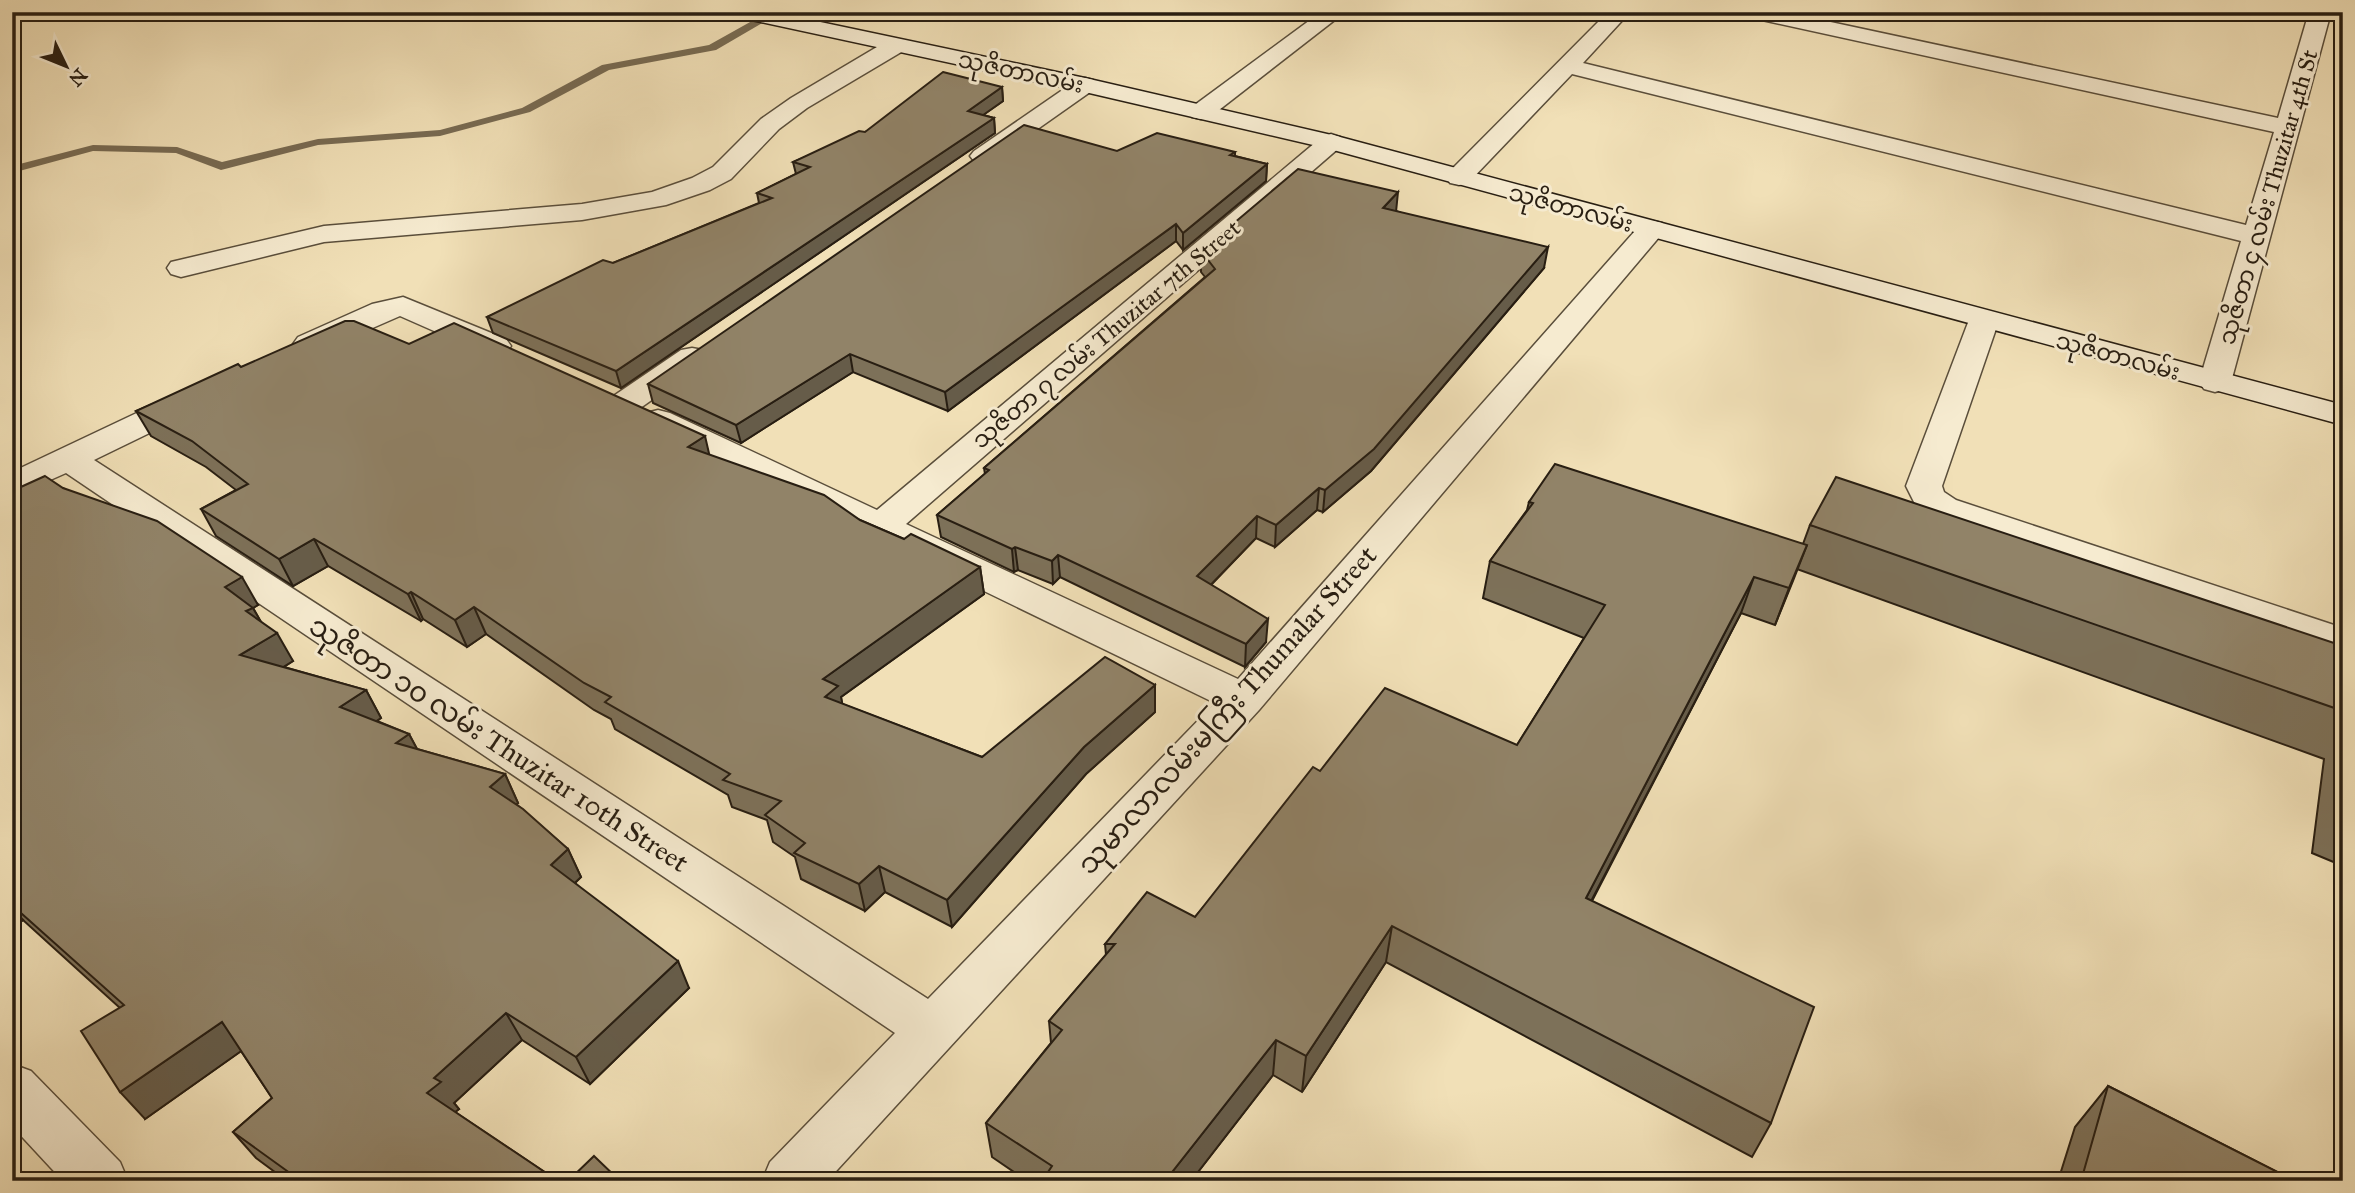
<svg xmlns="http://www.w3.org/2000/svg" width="2355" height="1193" font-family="'IM FELL Great Primer','Noto Sans Myanmar',serif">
<rect width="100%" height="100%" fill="#f1e0b7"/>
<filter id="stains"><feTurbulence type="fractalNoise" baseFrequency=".00286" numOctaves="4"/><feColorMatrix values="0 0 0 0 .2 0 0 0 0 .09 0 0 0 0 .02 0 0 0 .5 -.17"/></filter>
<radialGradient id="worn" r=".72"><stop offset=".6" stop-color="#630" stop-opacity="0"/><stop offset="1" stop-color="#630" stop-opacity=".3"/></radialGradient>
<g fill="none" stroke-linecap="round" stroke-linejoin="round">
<path fill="#786b53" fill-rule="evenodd" d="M 768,12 L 781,12 L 716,50 L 609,70 L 530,112 L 440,136 L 318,145 L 221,170 L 176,153 L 93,151 L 12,173 L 12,166 L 93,145 L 177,147 L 222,162 L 318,139 L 440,130 L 522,108 L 602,65 L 709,45 Z"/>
<defs>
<g id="minor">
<path d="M 1321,12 L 1345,12 L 1210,117 L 1201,119 L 1192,117 L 1189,112 L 1192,107 Z"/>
<path d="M 1608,12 L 1630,12 L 1583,63 L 2246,225 L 2274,132 L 1753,18 L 1745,17 L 1743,12 L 1784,12 L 2278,118 L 2309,12 L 2331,12 L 2231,382 L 2226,389 L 2215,392 L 2204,389 L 2199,382 L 2241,241 L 1572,74 L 1468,183 L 1459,185 L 1450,183 L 1446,177 L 1450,171 Z"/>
<path d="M 895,39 L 903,41 L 906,46 L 903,51 L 807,108 L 779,129 L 731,179 L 710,190 L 666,205 L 582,220 L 324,242 L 181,277 L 171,274 L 167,268 L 171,262 L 324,226 L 582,204 L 652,192 L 692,178 L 713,167 L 761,119 L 791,98 L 887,41 Z"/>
<path d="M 1085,78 L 1093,80 L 1097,85 L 1093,90 L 992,161 L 983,164 L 974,161 L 970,156 L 974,151 L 1077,80 Z"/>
<path d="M 1331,134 L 1340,137 L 1344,142 L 1340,147 L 906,524 L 1238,679 L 1642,223 L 1652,221 L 1662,223 L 1666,229 L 1259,710 L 827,1181 L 762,1181 L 770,1162 L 895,1033 L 66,473 L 12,497 L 12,472 L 179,393 L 191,390 L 203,393 L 207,400 L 203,407 L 94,460 L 928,999 L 1215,703 L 646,427 L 641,420 L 646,413 L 658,410 L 670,413 L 877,510 L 1322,137 Z"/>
<path d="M 403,297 L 506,339 L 511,346 L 506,353 L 495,355 L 484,353 L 400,316 L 320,351 L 309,353 L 298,351 L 293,344 L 298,337 L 372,304 Z"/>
<path d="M 1984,311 L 1995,314 L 1999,320 L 1942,486 L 1944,492 L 1956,500 L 2343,628 L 2343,657 L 1930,516 L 1916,506 L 1906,486 L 1969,320 L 1973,314 Z"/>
<path d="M 692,348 L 703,350 L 708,357 L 703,364 L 636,411 L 624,414 L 612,411 L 608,404 L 612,397 L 681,350 Z"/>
<path d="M 12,1064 L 31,1071 L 120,1162 L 128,1181 L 63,1181 L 12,1126 Z"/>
</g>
<path id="secondary" d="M 732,12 L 773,12 L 1085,78 L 1340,137 L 2343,405 L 2343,425 L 1326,148 L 1085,92 L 742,18 L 734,17 Z"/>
</defs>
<use href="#minor" stroke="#5a4e3b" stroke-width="3"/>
<use href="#secondary" stroke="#281e12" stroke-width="3"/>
<use href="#minor" fill="#f6ebd0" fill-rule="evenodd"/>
<use href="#secondary" fill="#f6ebd0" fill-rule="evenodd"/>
</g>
<g fill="#7d7159" stroke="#281e12" stroke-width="2">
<path d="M 1002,87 L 1003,101 L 983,115 L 994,118 L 995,133 L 621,388 L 493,333 L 487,317 L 613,263 L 759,203 L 757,193 L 796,174 L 793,162 L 865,132 Z"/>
<path d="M 1117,151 L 1235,152 L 1235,156 L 1267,164 L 1266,181 L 1183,250 L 1176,241 L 948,411 L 853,372 L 741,443 L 653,403 L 648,384 Z"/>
<path d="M 1396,211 L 1544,268 L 1371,471 L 1323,512 L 1317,510 L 1275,547 L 1256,538 L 1211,585 L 1266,642 L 1245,667 L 1060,577 L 1053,584 L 1018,570 L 1014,572 L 941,537 L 937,515 L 985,474 L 984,468 L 1205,277 L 1201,272 L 1201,251 Z"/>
<path d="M 409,344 L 709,455 L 904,539 L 980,567 L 984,594 L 841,697 L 842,704 L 982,757 L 1155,685 L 1155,712 L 1086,774 L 952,927 L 885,892 L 865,911 L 801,879 L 795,857 L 773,842 L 767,820 L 732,807 L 728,795 L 615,729 L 611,719 L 594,710 L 486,634 L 467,647 L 423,619 L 421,621 L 328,566 L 293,586 L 216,536 L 201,509 L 236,490 L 206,467 L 151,436 L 136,411 L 241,367 Z"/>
<path d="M 63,488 L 258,605 L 253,608 L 261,622 L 293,661 L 284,667 L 366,690 L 381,718 L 377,721 L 409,734 L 417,749 L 505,774 L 518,803 L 516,804 L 568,849 L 581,877 L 575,883 L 689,988 L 590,1084 L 522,1040 L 454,1103 L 459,1109 L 455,1112 L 558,1181 L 287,1181 L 256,1158 L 233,1132 L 272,1098 L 241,1051 L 145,1119 L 120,1008 L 23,920 L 18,924 L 12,921 L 12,491 Z"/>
<path d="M 1529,502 L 1803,544 L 1810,525 L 2343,646 L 2343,866 L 2312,853 L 2324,759 L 1797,569 L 1775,625 L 1741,613 L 1592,901 L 1771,1123 L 1752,1157 L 1386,962 L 1302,1092 L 1273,1075 L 1191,1181 L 1027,1181 L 992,1157 L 986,1123 L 1051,1043 L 1049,1021 L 1106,955 L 1105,944 L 1195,917 L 1320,771 L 1517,745 L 1584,638 L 1483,598 L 1490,561 L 1527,510 Z"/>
<path d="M 2108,1086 L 2295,1181 L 2058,1181 L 2075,1127 Z"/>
</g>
<g fill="#665c49" stroke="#281e12" stroke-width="2">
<path d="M 1002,87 L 1003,101 L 969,125 L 968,111 Z"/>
<path d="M 994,118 L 995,133 L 621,388 L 616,371 Z"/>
<path d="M 1267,164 L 1266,181 L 1183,250 L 1183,233 Z"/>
<path d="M 1398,192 L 1396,212 L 1383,208 Z"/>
<path d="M 1176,224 L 1176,241 L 948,411 L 945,392 Z"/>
<path d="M 1548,247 L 1544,268 L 1371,471 L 1323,512 L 1325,490 Z"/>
<path d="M 850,354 L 853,372 L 741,443 L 736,425 Z"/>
<path d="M 705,436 L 711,462 L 688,447 Z"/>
<path d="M 1319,488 L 1317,510 L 1275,547 L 1276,525 Z"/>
<path d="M 1257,516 L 1256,538 L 1197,599 L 1197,576 Z"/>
<path d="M 314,539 L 328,566 L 293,586 L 279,559 Z"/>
<path d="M 1807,545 L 1793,581 L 1775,625 L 1789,588 Z"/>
<path d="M 1015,547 L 1018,570 L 1014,572 L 1012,549 Z"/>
<path d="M 1058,555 L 1060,577 L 1053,584 L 1052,561 Z"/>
<path d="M 980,567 L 984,594 L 841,697 L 844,713 L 832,724 L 823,679 Z"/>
<path d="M 242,577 L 258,605 L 253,608 L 269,636 L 263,639 L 225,587 Z"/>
<path d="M 1754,577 L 1741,613 L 1574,934 L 1586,898 Z"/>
<path d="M 411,592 L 423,619 L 421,621 L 408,594 Z"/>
<path d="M 474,607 L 486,634 L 467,647 L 455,620 Z"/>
<path d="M 1268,619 L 1266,642 L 1245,667 L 1246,644 Z"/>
<path d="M 277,633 L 293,661 L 257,683 L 240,655 Z"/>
<path d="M 1155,685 L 1155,712 L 1086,774 L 952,927 L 947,900 L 1084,747 Z"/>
<path d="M 366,690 L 381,718 L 355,735 L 340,707 Z"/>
<path d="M 409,734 L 424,762 L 396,743 Z"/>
<path d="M 505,774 L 518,803 L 503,815 L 490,787 Z"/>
<path d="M 568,849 L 581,877 L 564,893 L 551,865 Z"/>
<path d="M 879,866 L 885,892 L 865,911 L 859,884 Z"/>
<path d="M 12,908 L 23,920 L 18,924 L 12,918 Z"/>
<path d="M 1392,926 L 1386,962 L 1302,1092 L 1306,1056 Z"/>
<path d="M 678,961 L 689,988 L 590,1084 L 576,1057 Z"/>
<path d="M 506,1013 L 522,1040 L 454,1103 L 459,1109 L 445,1120 L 427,1093 L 434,1078 Z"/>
<path d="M 222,1022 L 244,1049 L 145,1119 L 120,1092 Z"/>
<path d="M 1276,1040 L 1273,1075 L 1191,1181 L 1165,1181 Z"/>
</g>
<g fill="#918368" stroke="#281e12" stroke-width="2">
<path d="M 943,72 L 1002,87 L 968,111 L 994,118 L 616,371 L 487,317 L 603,260 L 613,263 L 772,198 L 757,193 L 810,167 L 793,162 L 859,131 L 865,132 Z"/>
<path d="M 1024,125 L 1117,151 L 1157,133 L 1235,152 L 1230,155 L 1267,164 L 1183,233 L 1176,224 L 945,392 L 850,354 L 736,425 L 648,384 Z"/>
<path d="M 1298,169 L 1398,192 L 1383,208 L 1548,247 L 1374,449 L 1325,490 L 1319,488 L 1276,525 L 1257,516 L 1197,576 L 1268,619 L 1246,644 L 1058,555 L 1052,561 L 1015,547 L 1012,549 L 937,515 L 989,470 L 984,468 L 1215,269 L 1201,251 Z"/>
<path d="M 345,321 L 354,321 L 409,344 L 454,323 L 705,436 L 688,447 L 824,495 L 860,520 L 904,539 L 911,534 L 980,567 L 823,679 L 838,686 L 825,697 L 982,757 L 1105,657 L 1155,685 L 1084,747 L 947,900 L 879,866 L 859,884 L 794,853 L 805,843 L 765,815 L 781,801 L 723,780 L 730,774 L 605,702 L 611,697 L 584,683 L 474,607 L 455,620 L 411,592 L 408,594 L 314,539 L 279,559 L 201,509 L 248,484 L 192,441 L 136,411 L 238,364 L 241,367 Z"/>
<path d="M 1555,464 L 1807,545 L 1789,588 L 1754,577 L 1586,898 L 1814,1007 L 1771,1123 L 1392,926 L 1306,1056 L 1276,1040 L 1165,1181 L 1042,1181 L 1052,1166 L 986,1123 L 1062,1030 L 1049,1021 L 1115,944 L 1105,944 L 1147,892 L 1195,917 L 1313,767 L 1320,771 L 1385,688 L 1517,745 L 1605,605 L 1490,561 L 1533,503 L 1529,502 Z"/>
<path d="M 45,476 L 63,488 L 157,521 L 242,577 L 225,587 L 253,608 L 246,611 L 277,633 L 240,655 L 366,690 L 340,707 L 409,734 L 396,743 L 505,774 L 490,787 L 523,809 L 568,849 L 551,865 L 678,961 L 576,1057 L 506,1013 L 434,1078 L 441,1082 L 427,1093 L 558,1181 L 301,1181 L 233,1132 L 272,1098 L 222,1022 L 120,1092 L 81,1031 L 124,1005 L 12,905 L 12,491 Z"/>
<path d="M 1836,477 L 2343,646 L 2343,711 L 1810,525 Z"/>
<path d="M 2108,1086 L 2295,1181 L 2081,1181 Z"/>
<path d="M 594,1156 L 620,1181 L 568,1181 Z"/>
</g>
<g text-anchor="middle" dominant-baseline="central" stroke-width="6" stroke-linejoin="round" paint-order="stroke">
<g font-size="23" fill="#281e12" stroke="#f6ebd0">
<text transform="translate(1021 72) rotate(12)">သုဇိတာလမ်း</text>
<text transform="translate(2268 197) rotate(-74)">သုဇိတာ ၄ လမ်း Thuzitar 4th St</text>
<text transform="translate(1571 208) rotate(15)">သုဇိတာလမ်း</text>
<text transform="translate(1106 334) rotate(-40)">သုဇိတာ ၇ လမ်း Thuzitar 7th Street</text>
<text transform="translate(2118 356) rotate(15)">သုဇိတာလမ်း</text>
</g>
<g font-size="28" fill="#281e12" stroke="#f6ebd0">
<text transform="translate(1227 710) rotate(-48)">သုမာလာလမ်းမကြီး Thumalar Street</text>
<text transform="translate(499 744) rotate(33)">သုဇိတာ ၁၀ လမ်း Thuzitar 10th Street</text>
</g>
</g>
<rect width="2355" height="1193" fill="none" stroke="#f1e0b7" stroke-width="42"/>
<rect x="14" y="14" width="2327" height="1165" fill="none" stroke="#281e12" stroke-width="3.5"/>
<rect x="21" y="21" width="2313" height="1151" fill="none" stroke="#281e12" stroke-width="2"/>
<g transform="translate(66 66) rotate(133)" stroke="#f6ebd0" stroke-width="5" paint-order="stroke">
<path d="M0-5L12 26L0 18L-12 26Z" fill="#281e12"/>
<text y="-10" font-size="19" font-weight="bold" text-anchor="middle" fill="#281e12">N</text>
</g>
<rect width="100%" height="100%" filter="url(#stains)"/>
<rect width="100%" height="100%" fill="url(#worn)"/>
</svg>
